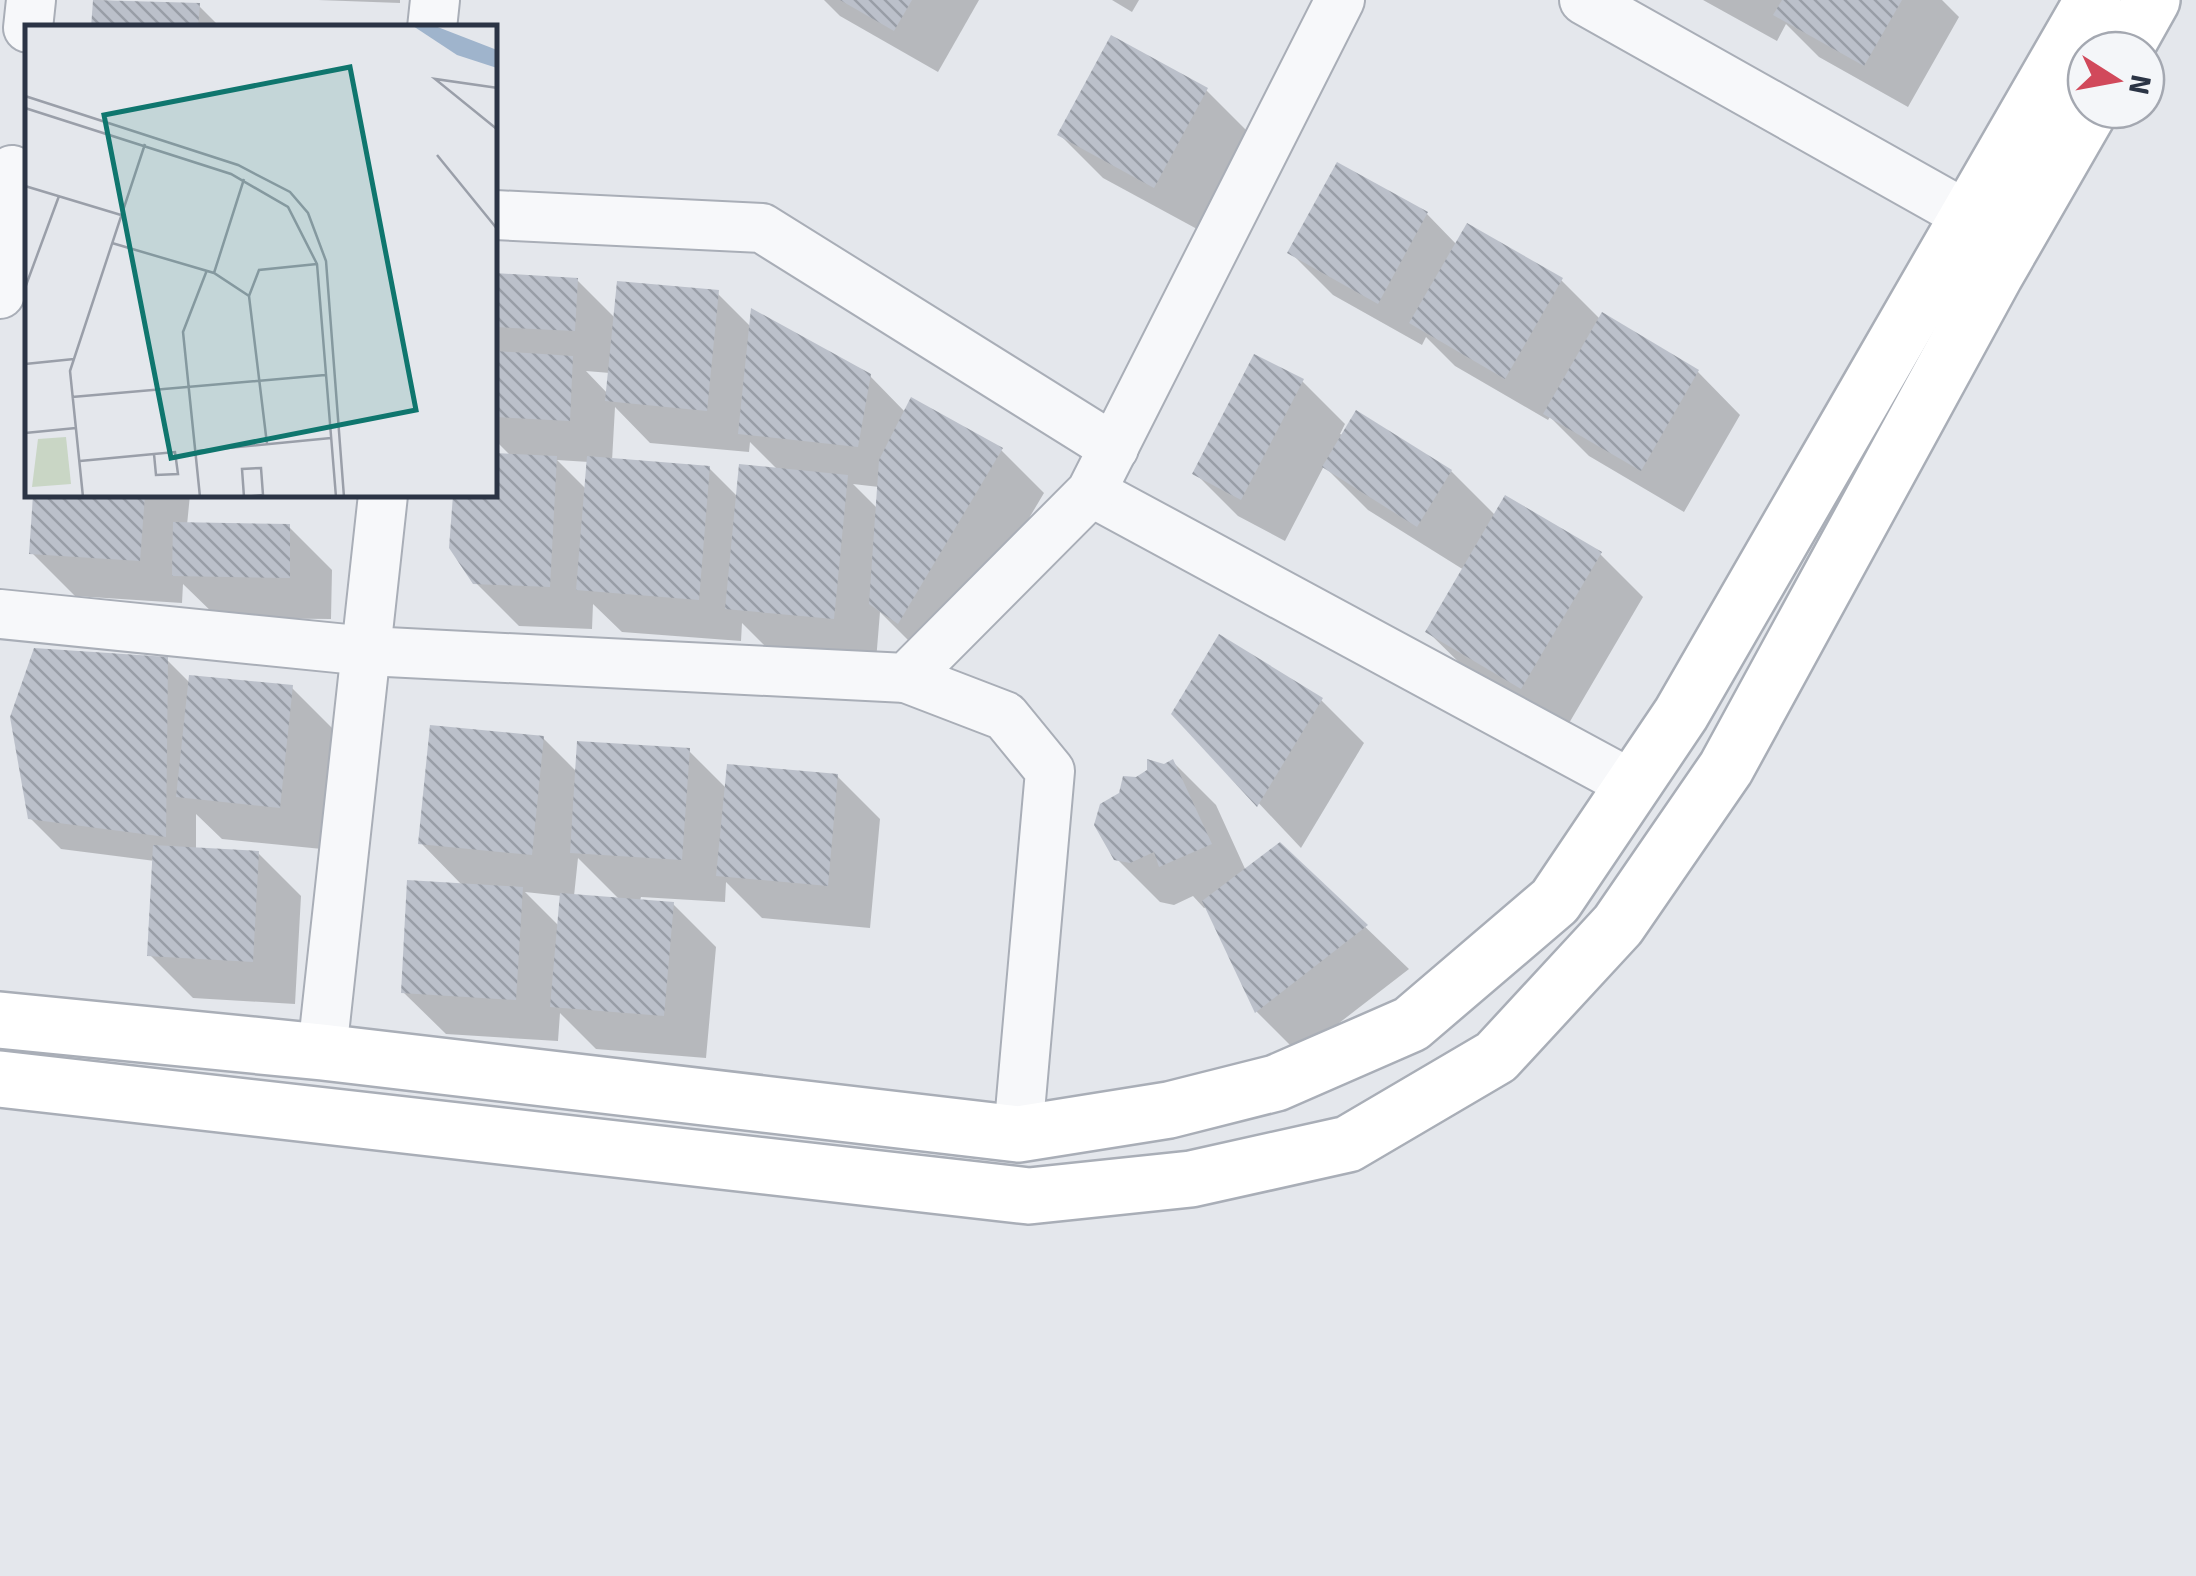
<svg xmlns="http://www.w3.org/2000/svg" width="2196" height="1576" font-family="Signika,sans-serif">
<defs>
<pattern id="building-back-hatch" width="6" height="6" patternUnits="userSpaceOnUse" patternTransform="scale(2.5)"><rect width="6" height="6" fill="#bbc0ca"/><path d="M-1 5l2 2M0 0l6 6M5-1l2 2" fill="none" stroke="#989da6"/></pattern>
</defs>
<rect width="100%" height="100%" fill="#e4e7ec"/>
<g fill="#0003" fill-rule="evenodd">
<path d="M 95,0 L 199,6 L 221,28 L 94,28 Z"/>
<path d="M 318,0 L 400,0 L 400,3 Z"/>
<path d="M 824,0 L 979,0 L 938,72 L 840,16 Z"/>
<path d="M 1112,0 L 1139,0 L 1132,12 Z"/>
<path d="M 1703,0 L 1942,0 L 1959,17 L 1908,107 L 1819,57 L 1786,24 L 1777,41 Z"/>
<path d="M 1206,90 L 1249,133 L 1197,229 L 1103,178 L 1060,135 Z"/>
<path d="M 1338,165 L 1427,214 L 1457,245 L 1561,280 L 1601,320 L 1698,372 L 1740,415 L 1684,512 L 1589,456 L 1550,417 L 1548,420 L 1455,366 L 1426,337 L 1422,345 L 1333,295 L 1290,252 Z"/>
<path d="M 495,276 L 577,280 L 616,319 L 717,293 L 751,327 L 870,376 L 906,413 L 1001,450 L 1044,493 L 942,664 L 915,647 L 880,612 L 876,661 L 770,651 L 742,623 L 741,641 L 622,632 L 593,604 L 592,629 L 519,626 L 475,582 L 456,495 L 495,495 L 495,455 L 511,456 L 495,440 L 495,354 L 502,354 L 495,347 ZM 586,371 L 610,373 L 608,394 ZM 615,407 L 650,443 L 749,452 L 750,442 L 778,470 L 738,497 L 709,468 L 612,461 ZM 557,460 L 589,462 L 587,490 ZM 853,484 L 879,487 L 878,509 Z"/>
<path d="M 1302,381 L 1345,424 L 1340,434 L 1451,471 L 1496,516 L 1600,554 L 1643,597 L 1565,730 L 1471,674 L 1428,632 L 1464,570 L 1368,510 L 1324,466 L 1285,541 L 1238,516 L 1195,473 Z"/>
<path d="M 35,495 L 190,495 L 187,525 L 289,527 L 332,570 L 331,619 L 218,618 L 183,584 L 182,603 L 75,596 L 32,553 Z"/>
<path d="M 167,660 L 191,684 L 292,688 L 335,731 L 322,849 L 222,839 L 196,814 L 196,850 L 258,853 L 301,896 L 295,1004 L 193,998 L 150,955 L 155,861 L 61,849 L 30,818 Z"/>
<path d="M 1321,700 L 1364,743 L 1301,848 L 1174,713 Z"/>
<path d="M 543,738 L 578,773 L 689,751 L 727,789 L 837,776 L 880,819 L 870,928 L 762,918 L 726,882 L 725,902 L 641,897 L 640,901 L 673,904 L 716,947 L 706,1058 L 596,1049 L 560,1013 L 558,1041 L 446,1034 L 403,992 L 463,886 L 421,843 ZM 578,858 L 620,900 L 574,896 ZM 525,892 L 562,896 L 560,927 Z"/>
<path d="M 1173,762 L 1216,805 L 1246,871 L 1280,845 L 1409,969 L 1299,1054 L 1257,1012 L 1207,907 L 1204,908 L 1193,896 L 1174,905 L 1160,902 L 1116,858 L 1121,795 L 1136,780 Z"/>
</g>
<g fill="url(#building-back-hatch)">
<path d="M 93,0 L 200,3 L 198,28 L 91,28 Z"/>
<path d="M 840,0 L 912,0 L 894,31 Z"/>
<path d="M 1782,0 L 1902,0 L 1864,66 L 1773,15 Z"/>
<path d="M 1111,35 L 1208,88 L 1154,188 L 1057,135 Z"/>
<path d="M 1337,162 L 1428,212 L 1378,304 L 1287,253 Z"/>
<path d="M 1467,223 L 1563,278 L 1505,379 L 1409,323 Z"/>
<path d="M 495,273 L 578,278 L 575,331 L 495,327 Z"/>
<path d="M 617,281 L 719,290 L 707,411 L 605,401 Z"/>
<path d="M 751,308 L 871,374 L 858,447 L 738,434 Z"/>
<path d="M 1602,312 L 1699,370 L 1641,471 L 1543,414 Z"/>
<path d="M 495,351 L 573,356 L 570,421 L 495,417 Z"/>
<path d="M 1254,354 L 1304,379 L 1241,500 L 1192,474 Z"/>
<path d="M 911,397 L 1003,448 L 898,624 L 869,604 L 879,460 Z"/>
<path d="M 1356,410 L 1452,470 L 1417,527 L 1322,467 Z"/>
<path d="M 495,453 L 557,456 L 550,587 L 473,584 L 449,548 L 453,495 L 495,495 Z"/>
<path d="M 587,456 L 710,466 L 699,600 L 576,590 Z"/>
<path d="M 739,464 L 848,475 L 834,619 L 725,609 Z"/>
<path d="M 33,495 L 145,495 L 140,561 L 29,554 Z"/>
<path d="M 1505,495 L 1602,552 L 1521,689 L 1425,632 Z"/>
<path d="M 173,522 L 290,524 L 290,578 L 172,576 Z"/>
<path d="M 1219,634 L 1323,698 L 1257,807 L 1171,714 Z"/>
<path d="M 34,648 L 168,657 L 166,837 L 28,819 L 10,717 Z"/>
<path d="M 189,675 L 293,685 L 280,808 L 176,797 Z"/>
<path d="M 430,725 L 544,736 L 532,855 L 418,844 Z"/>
<path d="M 577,741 L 690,748 L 682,860 L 570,853 Z"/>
<path d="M 1147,759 L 1164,764 L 1173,759 L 1212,844 L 1159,867 L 1154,852 L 1130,863 L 1114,860 L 1094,825 L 1100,804 L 1119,793 L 1123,776 L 1136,777 L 1147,770 Z"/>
<path d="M 727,764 L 838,774 L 828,886 L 716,876 Z"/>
<path d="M 1280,842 L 1368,925 L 1255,1013 L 1202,901 Z"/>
<path d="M 153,845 L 259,851 L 253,962 L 147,956 Z"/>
<path d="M 407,880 L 523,887 L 516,1000 L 401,993 Z"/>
<path d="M 560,893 L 674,902 L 664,1016 L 550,1007 Z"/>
</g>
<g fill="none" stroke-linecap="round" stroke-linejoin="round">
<defs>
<g id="minor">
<path d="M 1584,0 L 1968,216"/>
<path d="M 28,28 L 31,0"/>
<path d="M 432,28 L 435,0"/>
<path d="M 495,215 L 762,228 L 1114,448"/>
<path d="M 0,294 L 12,170"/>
<path d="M 1091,492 L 1633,785"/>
<path d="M 0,614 L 367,651 L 906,678 L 1091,492 L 1340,0"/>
<path d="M 906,678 L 1005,716 L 1050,771 L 1018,1134"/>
<path d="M 322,1052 L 383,495"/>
</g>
<g id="secondary">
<path d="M 2124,50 L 2152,0"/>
<path d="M 0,1020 L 322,1052 L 1018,1134 L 1169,1110 L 1276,1083 L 1411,1024 L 1555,901 L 1681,714 L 2093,0"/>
<path d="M 0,1079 L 1029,1196 L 1191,1179 L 1348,1144 L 1496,1057 L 1618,925 L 1726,768 L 1995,275 L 2090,110"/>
</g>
</defs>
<use href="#minor" stroke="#a9aeb7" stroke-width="52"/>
<use href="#secondary" stroke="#a9aeb7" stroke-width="60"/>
<use href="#minor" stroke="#f7f8fa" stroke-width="48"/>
<use href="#secondary" stroke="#fff" stroke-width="55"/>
</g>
<g transform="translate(25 25)">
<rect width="472" height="472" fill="#e4e7ec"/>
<path d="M 41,412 L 46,459 L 7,462 L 13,414 Z" fill="#c9d6c5"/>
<path d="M 388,1 L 410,1 L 472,25 L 472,43 L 432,30 Z" fill="#9fb4cc"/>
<path fill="none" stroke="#9a9fa9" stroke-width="2.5" d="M 473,63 L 410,54 L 473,105M 0,71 L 213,140 L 265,167 L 283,188 L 301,236 L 319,472M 0,83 L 206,149 L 263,182 L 292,239 L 311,472M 412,130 L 473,205M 0,161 L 96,190M 87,218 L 189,248 L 224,271 L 242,419M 189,248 L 219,154M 0,263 L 34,171M 224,271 L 234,245 L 292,239M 0,339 L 49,334M 47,372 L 300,350M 0,408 L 51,403M 172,426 L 306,413M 55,436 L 129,429 L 150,427 L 153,449 L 131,450 L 129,429M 236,443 L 238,470 L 219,472 L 217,444 ZM 58,472 L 45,346 L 120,119M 175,472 L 158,307 L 182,245"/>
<path fill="#0f766e" fill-opacity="0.15" stroke="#0f766e" stroke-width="5" d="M 325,42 L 391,385 L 146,433 L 79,90 Z"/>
<rect width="472" height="472" fill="none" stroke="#2b3445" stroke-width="5"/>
</g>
<g transform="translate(2116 80) rotate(101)"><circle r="48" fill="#f4f6f9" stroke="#a4a8b1" stroke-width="2.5"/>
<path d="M0-8L18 38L0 25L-18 38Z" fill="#d1495b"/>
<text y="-15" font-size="28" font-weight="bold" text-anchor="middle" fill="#2b3445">N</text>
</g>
</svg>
